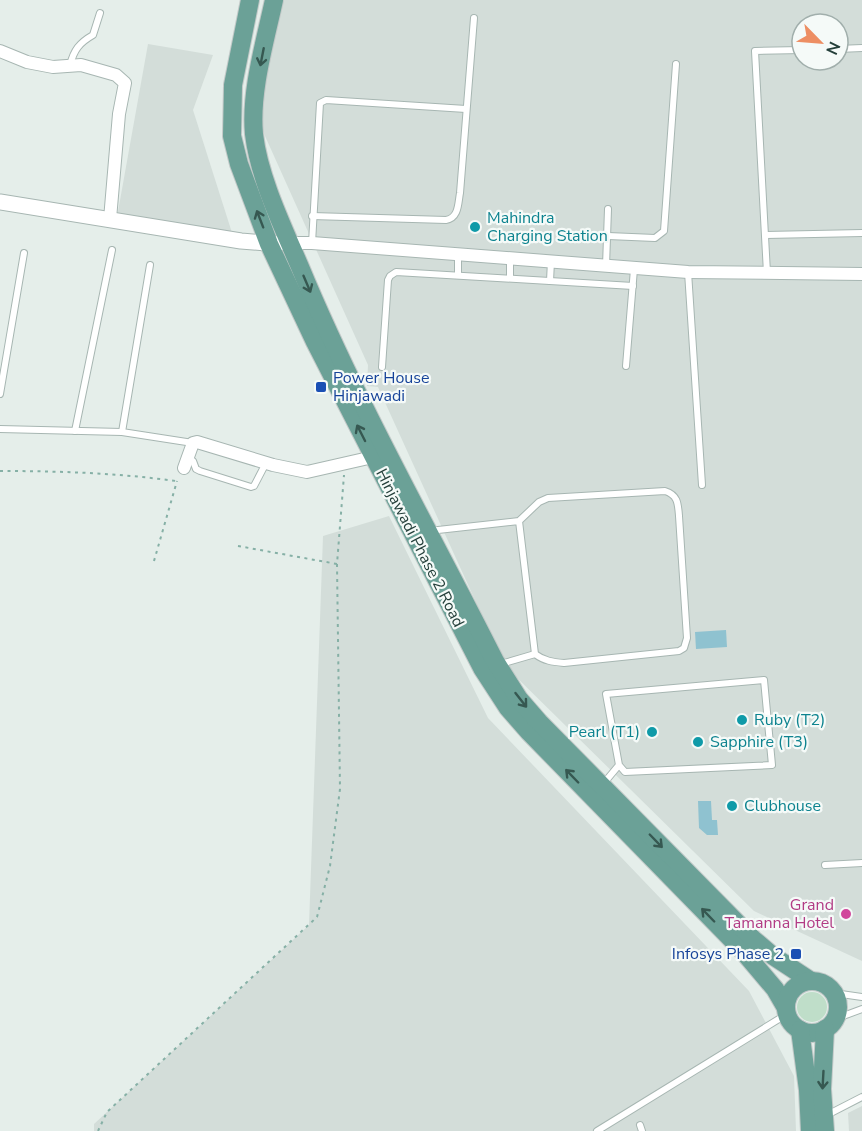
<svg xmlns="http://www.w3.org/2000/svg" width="862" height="1131" font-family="'Nunito Sans',sans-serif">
<rect width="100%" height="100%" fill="#e5eeea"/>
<g fill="#d3ddd9" fill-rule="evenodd">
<path d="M 276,0 L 862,0 L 862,961 L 754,911 L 505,666 L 378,387 L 367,386 L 368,365 L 256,116 ZM 802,24 L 838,24 L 838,60 L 802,60 Z"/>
<path d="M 148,44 L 213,55 L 193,110 L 233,236 L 117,217 Z"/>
<path d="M 389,516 L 488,718 L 749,991 L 794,1076 L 796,1131 L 94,1131 L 94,1124 L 309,925 L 323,536 Z"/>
<path d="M 862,1106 L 862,1131 L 849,1131 L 848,1113 Z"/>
</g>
<circle fill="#bfdec9" cx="812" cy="1007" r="15"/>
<g fill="#8fc2d0">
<path d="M 726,630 L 727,647 L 696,649 L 695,632 Z"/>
<path d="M 698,801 L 711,801 L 712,820 L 717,820 L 718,835 L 707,835 L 699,828 Z"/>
</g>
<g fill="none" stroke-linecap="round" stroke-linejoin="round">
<defs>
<g id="service">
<path d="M 838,49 L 862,48"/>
<path d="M 70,65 C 74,50 79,43 93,35 L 100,13"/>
<path d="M 312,216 L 446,220 C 459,218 458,203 460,193 L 474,18"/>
<path d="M 766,235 L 862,233"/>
<path d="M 608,236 L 655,238 L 664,231 L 676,64"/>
<path d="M 312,243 L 320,103 L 326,100 L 466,109"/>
<path d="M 458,254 L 458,275"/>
<path d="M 150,265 L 122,432 L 193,443"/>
<path d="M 606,266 L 608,209"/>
<path d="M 688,272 L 702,485"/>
<path d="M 767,273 L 755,51 L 802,50"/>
<path d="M 510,278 L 510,258"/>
<path d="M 550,281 L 551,261"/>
<path d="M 626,366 L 634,269"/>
<path d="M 382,367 L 388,280 L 390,276 L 396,272 L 633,286"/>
<path d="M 0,394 L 24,253"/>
<path d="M 0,429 L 122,432"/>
<path d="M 75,431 L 112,250"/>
<path d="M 188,459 L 193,461 L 196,469 L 200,471 L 251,487 L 254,486 L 266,463"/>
<path d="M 429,531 L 519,521 L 539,502 L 548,498 L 665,491 C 678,495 678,504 679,516 L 687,638 L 684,648 L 679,651 L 564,663 C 553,662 544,661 535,654 L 519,521"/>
<path d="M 501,664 L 535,654"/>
<path d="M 604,783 L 619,765 L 606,694 L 764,680 L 772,765 L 625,772 L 619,765"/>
<path d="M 825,865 L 862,863"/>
<path d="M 834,993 L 862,997"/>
<path d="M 835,1019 L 862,1009"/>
<path d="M 825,1116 L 862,1097"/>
<path d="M 640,1125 L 642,1131"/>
<path d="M 597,1131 L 787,1014"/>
</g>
<g id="minor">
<path d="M 0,51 L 27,62 L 53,67 L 81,65 L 116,75 L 125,83 L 119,114 L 110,219"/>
<path d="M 290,243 L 312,243 L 688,272 L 862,274"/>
<path d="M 184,468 L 193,443 L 197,442 L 273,465 L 307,472 L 373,457"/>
</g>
<path id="tertiary" d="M 0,202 L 241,241 L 278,244"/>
<g id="primary">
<path d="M 250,0 L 233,85 L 232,136 L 239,164 L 269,244 L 315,342 L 482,668 L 508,708 L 529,732 L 742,950 L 775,989 L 786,1008"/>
<path d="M 274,0 C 265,42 250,92 254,134 C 259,178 283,227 300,267 C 356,402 429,530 495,661 L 519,699 L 539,722 L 753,939 L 773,956 L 811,981"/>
<circle cx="812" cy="1007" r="26"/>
<path d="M 800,1030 L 808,1090 L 810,1131"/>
<path d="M 825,1131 L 822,1089 L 825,1029"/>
</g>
</defs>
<use href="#service" stroke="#a7b6b2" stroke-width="8"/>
<use href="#minor" stroke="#a7b6b2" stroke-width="14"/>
<use href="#tertiary" stroke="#a7b6b2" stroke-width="17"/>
<use href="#primary" stroke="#c2c9c8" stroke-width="20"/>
<g stroke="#86b0a6" stroke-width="2" stroke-dasharray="3 4.5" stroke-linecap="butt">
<path d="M 0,471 C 59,471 117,473 176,481"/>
<path d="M 238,546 L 337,564"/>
<path d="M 154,561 L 177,481"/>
<path d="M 98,1131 L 107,1112 L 317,917 L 330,866 L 340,789 L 337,564 L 344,475"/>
</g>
<use href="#service" stroke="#fff" stroke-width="6"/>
<use href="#minor" stroke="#fff" stroke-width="12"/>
<use href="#tertiary" stroke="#fff" stroke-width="15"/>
<use href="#primary" stroke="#6ba197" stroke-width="18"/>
</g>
<defs><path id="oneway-shaft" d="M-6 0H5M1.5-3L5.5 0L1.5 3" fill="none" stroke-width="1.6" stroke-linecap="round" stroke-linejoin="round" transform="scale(1.5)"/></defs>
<g stroke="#365851">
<use href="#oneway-shaft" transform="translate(262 57) rotate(101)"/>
<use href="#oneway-shaft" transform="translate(260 219) rotate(-111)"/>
<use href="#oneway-shaft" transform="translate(307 284) rotate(67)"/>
<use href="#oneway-shaft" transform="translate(361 433) rotate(-117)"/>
<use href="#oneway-shaft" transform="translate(521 700) rotate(52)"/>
<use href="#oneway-shaft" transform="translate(572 776) rotate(-134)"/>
<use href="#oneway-shaft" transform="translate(656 841) rotate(46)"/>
<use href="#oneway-shaft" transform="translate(708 915) rotate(-134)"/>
<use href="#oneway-shaft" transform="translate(823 1080) rotate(93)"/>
</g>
<g fill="#0f9aa8" stroke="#f5faf8" stroke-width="2">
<circle cx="475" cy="227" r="6"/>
<circle cx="742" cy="720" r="6"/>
<circle cx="652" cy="732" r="6"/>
<circle cx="698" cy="742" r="6"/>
<circle cx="732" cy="806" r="6"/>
</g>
<g fill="#1a4fb4" stroke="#f5faf8" stroke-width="2">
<rect x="315" y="381" width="12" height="12" rx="3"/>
<rect x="790" y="948" width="12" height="12" rx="3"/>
</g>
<circle fill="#d1479c" stroke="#f5faf8" stroke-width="2" cx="846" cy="914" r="6"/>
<g text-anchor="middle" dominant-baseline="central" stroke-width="4.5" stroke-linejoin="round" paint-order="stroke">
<g font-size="16" fill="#0d838f" stroke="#f5faf8" text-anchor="start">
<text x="487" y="218">Mahindra<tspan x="487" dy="18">Charging Station</tspan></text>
<text x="754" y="720">Ruby (T2)</text>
<text x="640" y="732" text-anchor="end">Pearl (T1)</text>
<text x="710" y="742">Sapphire (T3)</text>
<text x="744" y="806">Clubhouse</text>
</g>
<g font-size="16" fill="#164399" stroke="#f5faf8" text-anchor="start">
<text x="333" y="378">Power House<tspan x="333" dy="18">Hinjawadi</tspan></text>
<text x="784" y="954" text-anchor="end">Infosys Phase 2</text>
</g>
<g font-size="16" fill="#243f3a" stroke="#f5faf8">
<text transform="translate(420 548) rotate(63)">Hinjawadi Phase 2 Road</text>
</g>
<g font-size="16" fill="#b23c85" stroke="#f5faf8" text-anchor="end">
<text x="834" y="905">Grand<tspan x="834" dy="18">Tamanna Hotel</tspan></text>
</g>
</g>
<g transform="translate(820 42) rotate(115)"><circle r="28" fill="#f5faf8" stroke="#a1afac" stroke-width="1.5"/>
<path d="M0-4.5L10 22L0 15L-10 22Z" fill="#ed8e63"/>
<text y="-9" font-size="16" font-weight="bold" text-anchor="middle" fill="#243f3a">N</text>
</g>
</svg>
